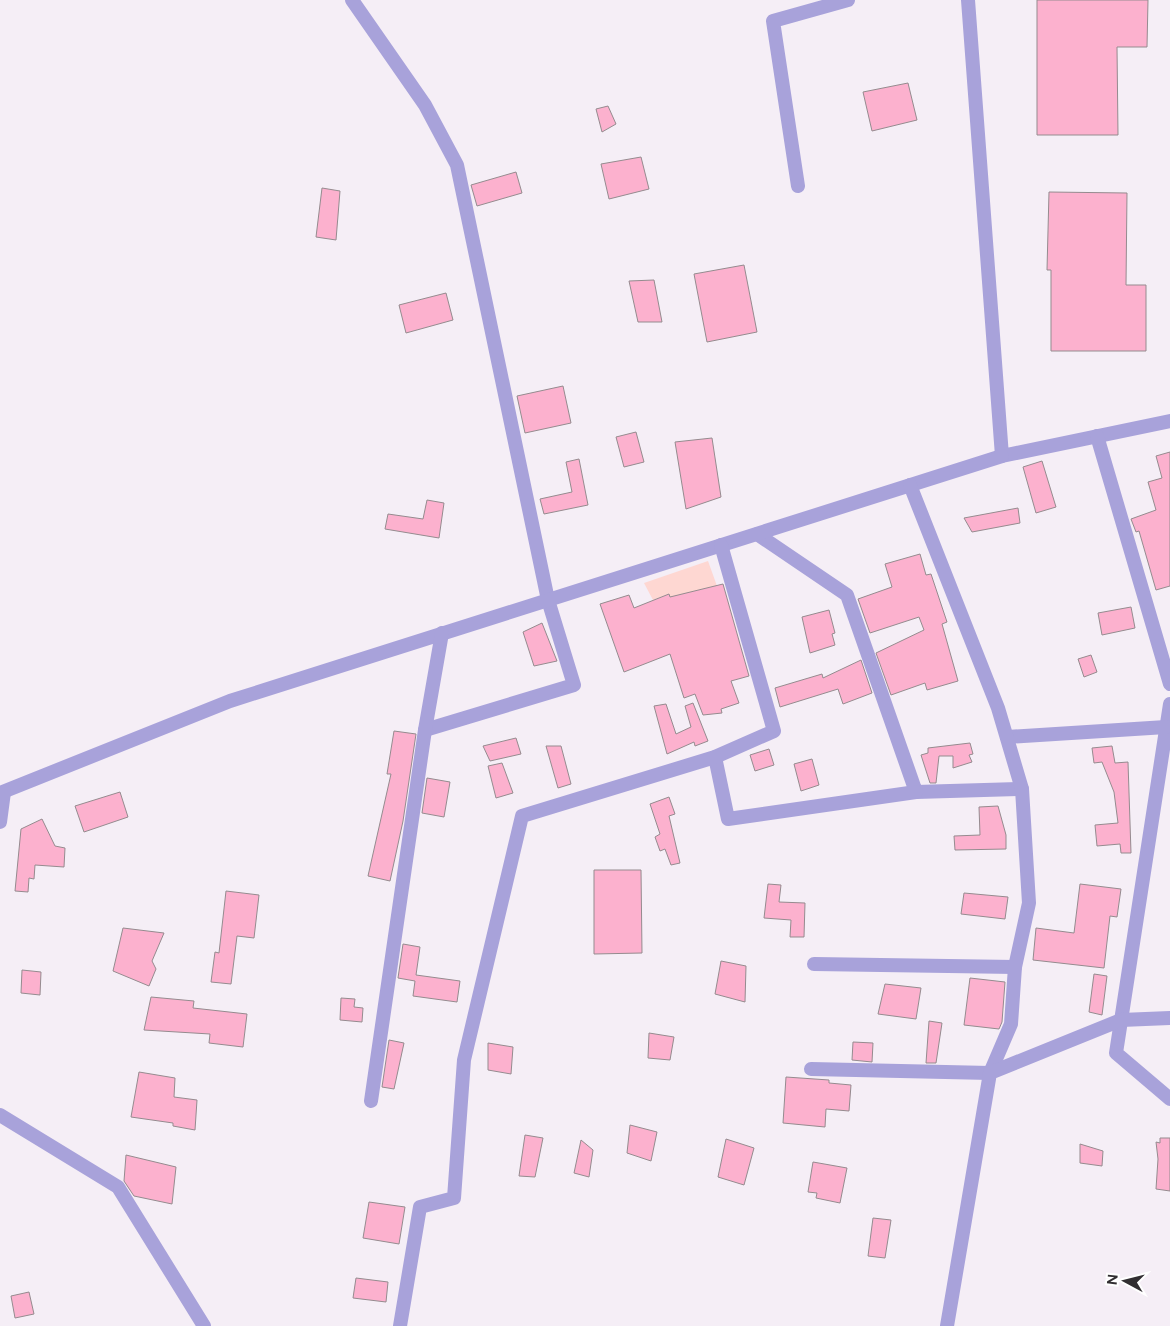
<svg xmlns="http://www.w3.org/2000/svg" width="1170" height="1326" font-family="Figtree,sans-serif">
<rect width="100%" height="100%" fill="#f5eef6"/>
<path fill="#fed7d2" d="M 708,561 L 717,586 L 698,675 L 669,594 L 653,600 L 644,583 Z"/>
<g fill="#fcb1ce" stroke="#958b8f">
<path d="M 1037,0 L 1148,0 L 1147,47 L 1117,47 L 1118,135 L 1037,135 Z"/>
<path d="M 908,83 L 917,120 L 872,131 L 863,92 Z"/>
<path d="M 608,106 L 616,124 L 602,132 L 596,109 Z"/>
<path d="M 641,157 L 649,189 L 609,199 L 601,164 Z"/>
<path d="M 516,172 L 522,193 L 477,206 L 471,185 Z"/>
<path d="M 322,188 L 340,191 L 336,240 L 316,237 Z"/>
<path d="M 1049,192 L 1127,193 L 1126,285 L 1146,285 L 1146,351 L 1051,351 L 1051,270 L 1047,270 Z"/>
<path d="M 744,265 L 757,332 L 707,342 L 694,274 Z"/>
<path d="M 654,280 L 662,322 L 638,322 L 629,281 Z"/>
<path d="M 446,293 L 453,320 L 406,333 L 399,305 Z"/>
<path d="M 563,386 L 571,423 L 525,433 L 517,396 Z"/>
<path d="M 636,432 L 644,462 L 624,467 L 616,437 Z"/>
<path d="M 712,438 L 721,497 L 686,509 L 675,442 Z"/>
<path d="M 1170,452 L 1170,586 L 1156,590 L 1139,531 L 1136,532 L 1131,519 L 1156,510 L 1148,482 L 1162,478 L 1156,456 Z"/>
<path d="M 579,459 L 588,505 L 544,514 L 540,499 L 572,492 L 566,462 Z"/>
<path d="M 1042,461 L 1056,507 L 1036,513 L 1023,467 Z"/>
<path d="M 427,500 L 444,503 L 439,538 L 385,529 L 388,514 L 423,519 Z"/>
<path d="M 1018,508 L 1020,523 L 972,532 L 964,518 Z"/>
<path d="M 920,554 L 926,575 L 931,574 L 947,622 L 942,624 L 958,681 L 927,690 L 925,683 L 891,695 L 876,653 L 924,630 L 919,617 L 870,633 L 858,599 L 892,587 L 885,564 Z"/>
<path d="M 723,584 L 749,676 L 731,681 L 739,703 L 721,709 L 722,713 L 703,715 L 695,694 L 684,698 L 670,654 L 624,672 L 600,604 L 629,595 L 634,608 L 669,594 L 670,597 Z"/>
<path d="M 1131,607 L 1135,628 L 1102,635 L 1098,613 Z"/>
<path d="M 829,610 L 835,633 L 832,634 L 835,645 L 810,653 L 802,617 Z"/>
<path d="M 542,623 L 557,661 L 534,666 L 523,632 Z"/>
<path d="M 1091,655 L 1097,672 L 1084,677 L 1078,659 Z"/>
<path d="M 861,660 L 872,693 L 843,704 L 838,689 L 780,707 L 775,688 L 822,674 L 823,678 Z"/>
<path d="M 693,703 L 708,741 L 695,746 L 694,742 L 667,754 L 654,706 L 666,704 L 676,734 L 691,727 L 685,706 Z"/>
<path d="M 394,731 L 416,734 L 403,821 L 390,881 L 368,876 L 391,774 L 387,774 Z"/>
<path d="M 516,738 L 521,754 L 490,761 L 483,746 Z"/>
<path d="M 970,743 L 973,754 L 969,755 L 972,762 L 953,768 L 953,756 L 939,756 L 936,783 L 930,783 L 921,755 L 928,753 L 928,748 Z"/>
<path d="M 546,746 L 561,746 L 571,784 L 558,788 Z"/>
<path d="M 1112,746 L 1115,763 L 1128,762 L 1131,853 L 1121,853 L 1120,844 L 1097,846 L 1095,825 L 1118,823 L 1114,792 L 1102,762 L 1094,763 L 1092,748 Z"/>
<path d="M 769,749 L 774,765 L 755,771 L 750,755 Z"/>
<path d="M 812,759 L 819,785 L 801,791 L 794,764 Z"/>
<path d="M 502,763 L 513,793 L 496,798 L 488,766 Z"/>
<path d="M 427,778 L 450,782 L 444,817 L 422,813 Z"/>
<path d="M 120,792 L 128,817 L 84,832 L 75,806 Z"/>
<path d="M 669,797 L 675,814 L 669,816 L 680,863 L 671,865 L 665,849 L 660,851 L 655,837 L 660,834 L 650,804 Z"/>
<path d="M 998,806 L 1006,835 L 1006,849 L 955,850 L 954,836 L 980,835 L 979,807 Z"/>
<path d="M 42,819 L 55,846 L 65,848 L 64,867 L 35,865 L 34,879 L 29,878 L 28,892 L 15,891 L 21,829 Z"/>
<path d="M 594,870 L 641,870 L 642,953 L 594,954 Z"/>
<path d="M 768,884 L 781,885 L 779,902 L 805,903 L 804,937 L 790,937 L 791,920 L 764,918 Z"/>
<path d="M 1080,884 L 1121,889 L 1117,917 L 1110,916 L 1104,968 L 1033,960 L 1036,928 L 1074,933 Z"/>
<path d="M 226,891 L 259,895 L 254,938 L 237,936 L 231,984 L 211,982 L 215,952 L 219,953 Z"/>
<path d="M 964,893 L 1008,897 L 1005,919 L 961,914 Z"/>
<path d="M 123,928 L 164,933 L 152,961 L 156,969 L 149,986 L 113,971 Z"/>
<path d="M 403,944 L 420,947 L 416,975 L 460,981 L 457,1002 L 413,996 L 415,981 L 398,978 Z"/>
<path d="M 721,961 L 746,966 L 745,1002 L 715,994 Z"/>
<path d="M 22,970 L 41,972 L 40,995 L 21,993 Z"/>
<path d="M 1094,974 L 1107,976 L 1102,1015 L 1089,1012 Z"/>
<path d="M 970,978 L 1005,982 L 1002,1022 L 999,1029 L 964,1025 Z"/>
<path d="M 885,984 L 921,988 L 916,1019 L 878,1014 Z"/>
<path d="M 151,997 L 194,1001 L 193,1008 L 247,1014 L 243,1047 L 209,1043 L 210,1034 L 144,1030 Z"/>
<path d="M 341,998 L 355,999 L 354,1007 L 363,1008 L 362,1022 L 340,1020 Z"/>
<path d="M 929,1021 L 942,1023 L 936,1063 L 926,1063 Z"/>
<path d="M 649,1033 L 674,1037 L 670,1060 L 648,1058 Z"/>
<path d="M 389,1040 L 404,1043 L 394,1089 L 382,1087 Z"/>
<path d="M 853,1042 L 873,1043 L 872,1062 L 852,1060 Z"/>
<path d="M 488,1043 L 513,1047 L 511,1074 L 488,1070 Z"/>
<path d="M 139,1072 L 175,1078 L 174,1097 L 197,1100 L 195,1130 L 173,1126 L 173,1123 L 131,1117 Z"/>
<path d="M 786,1077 L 829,1080 L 829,1083 L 851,1085 L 849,1111 L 826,1109 L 825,1127 L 783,1123 Z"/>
<path d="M 630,1125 L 657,1132 L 651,1161 L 627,1153 Z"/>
<path d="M 525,1135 L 543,1138 L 535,1177 L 519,1176 Z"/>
<path d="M 1160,1138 L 1170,1138 L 1170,1191 L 1156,1189 L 1158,1159 L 1156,1142 L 1160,1143 Z"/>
<path d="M 726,1139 L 754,1148 L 744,1185 L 718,1177 Z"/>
<path d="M 581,1140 L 593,1150 L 589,1177 L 574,1173 Z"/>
<path d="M 1080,1144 L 1103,1151 L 1102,1166 L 1080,1163 Z"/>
<path d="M 126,1155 L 176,1167 L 172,1204 L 134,1196 L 124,1181 Z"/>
<path d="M 813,1162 L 847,1168 L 840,1203 L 816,1198 L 817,1193 L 808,1192 Z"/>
<path d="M 369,1202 L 405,1207 L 399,1244 L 363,1238 Z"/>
<path d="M 873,1218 L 891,1220 L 885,1258 L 868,1256 Z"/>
<path d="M 356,1278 L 388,1282 L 386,1302 L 353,1298 Z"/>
<path d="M 29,1292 L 34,1314 L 15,1318 L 11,1296 Z"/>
</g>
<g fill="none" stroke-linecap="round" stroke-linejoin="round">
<g stroke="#a8a2da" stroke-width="14">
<path d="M 352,0 L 425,105 L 457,165 L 548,600 L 574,685 L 425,730"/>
<path d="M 968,0 L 1002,456 L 1170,421"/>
<path d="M 798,186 L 773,21 L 848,0"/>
<path d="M 1097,436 L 1170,684"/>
<path d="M 757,534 L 847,595 L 916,792 L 1022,789"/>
<path d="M 1170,704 L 1116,1053 L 1170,1099"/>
<path d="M 1007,737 L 1166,727"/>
<path d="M 715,757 L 728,819 L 916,792"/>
<path d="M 0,793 L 230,701 L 1002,456"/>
<path d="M 0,822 L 4,792"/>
<path d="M 814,964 L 1015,967"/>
<path d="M 811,1069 L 990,1073 L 1011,1024 L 1015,967 L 1029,903 L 1022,789 L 998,708 L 910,485"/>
<path d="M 371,1101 L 425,730 L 442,633"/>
<path d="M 0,1115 L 118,1187 L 204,1326"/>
<path d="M 400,1326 L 420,1207 L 454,1198 L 464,1060 L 522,816 L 715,757 L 774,731 L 721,545"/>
<path d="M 947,1326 L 990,1073 L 1121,1020 L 1170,1018"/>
</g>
</g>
<g transform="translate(1125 1281) rotate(277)" stroke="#ffffff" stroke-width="4" paint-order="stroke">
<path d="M0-4L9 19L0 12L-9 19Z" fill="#312e31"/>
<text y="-8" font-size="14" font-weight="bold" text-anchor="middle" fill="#312e31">N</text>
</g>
</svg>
